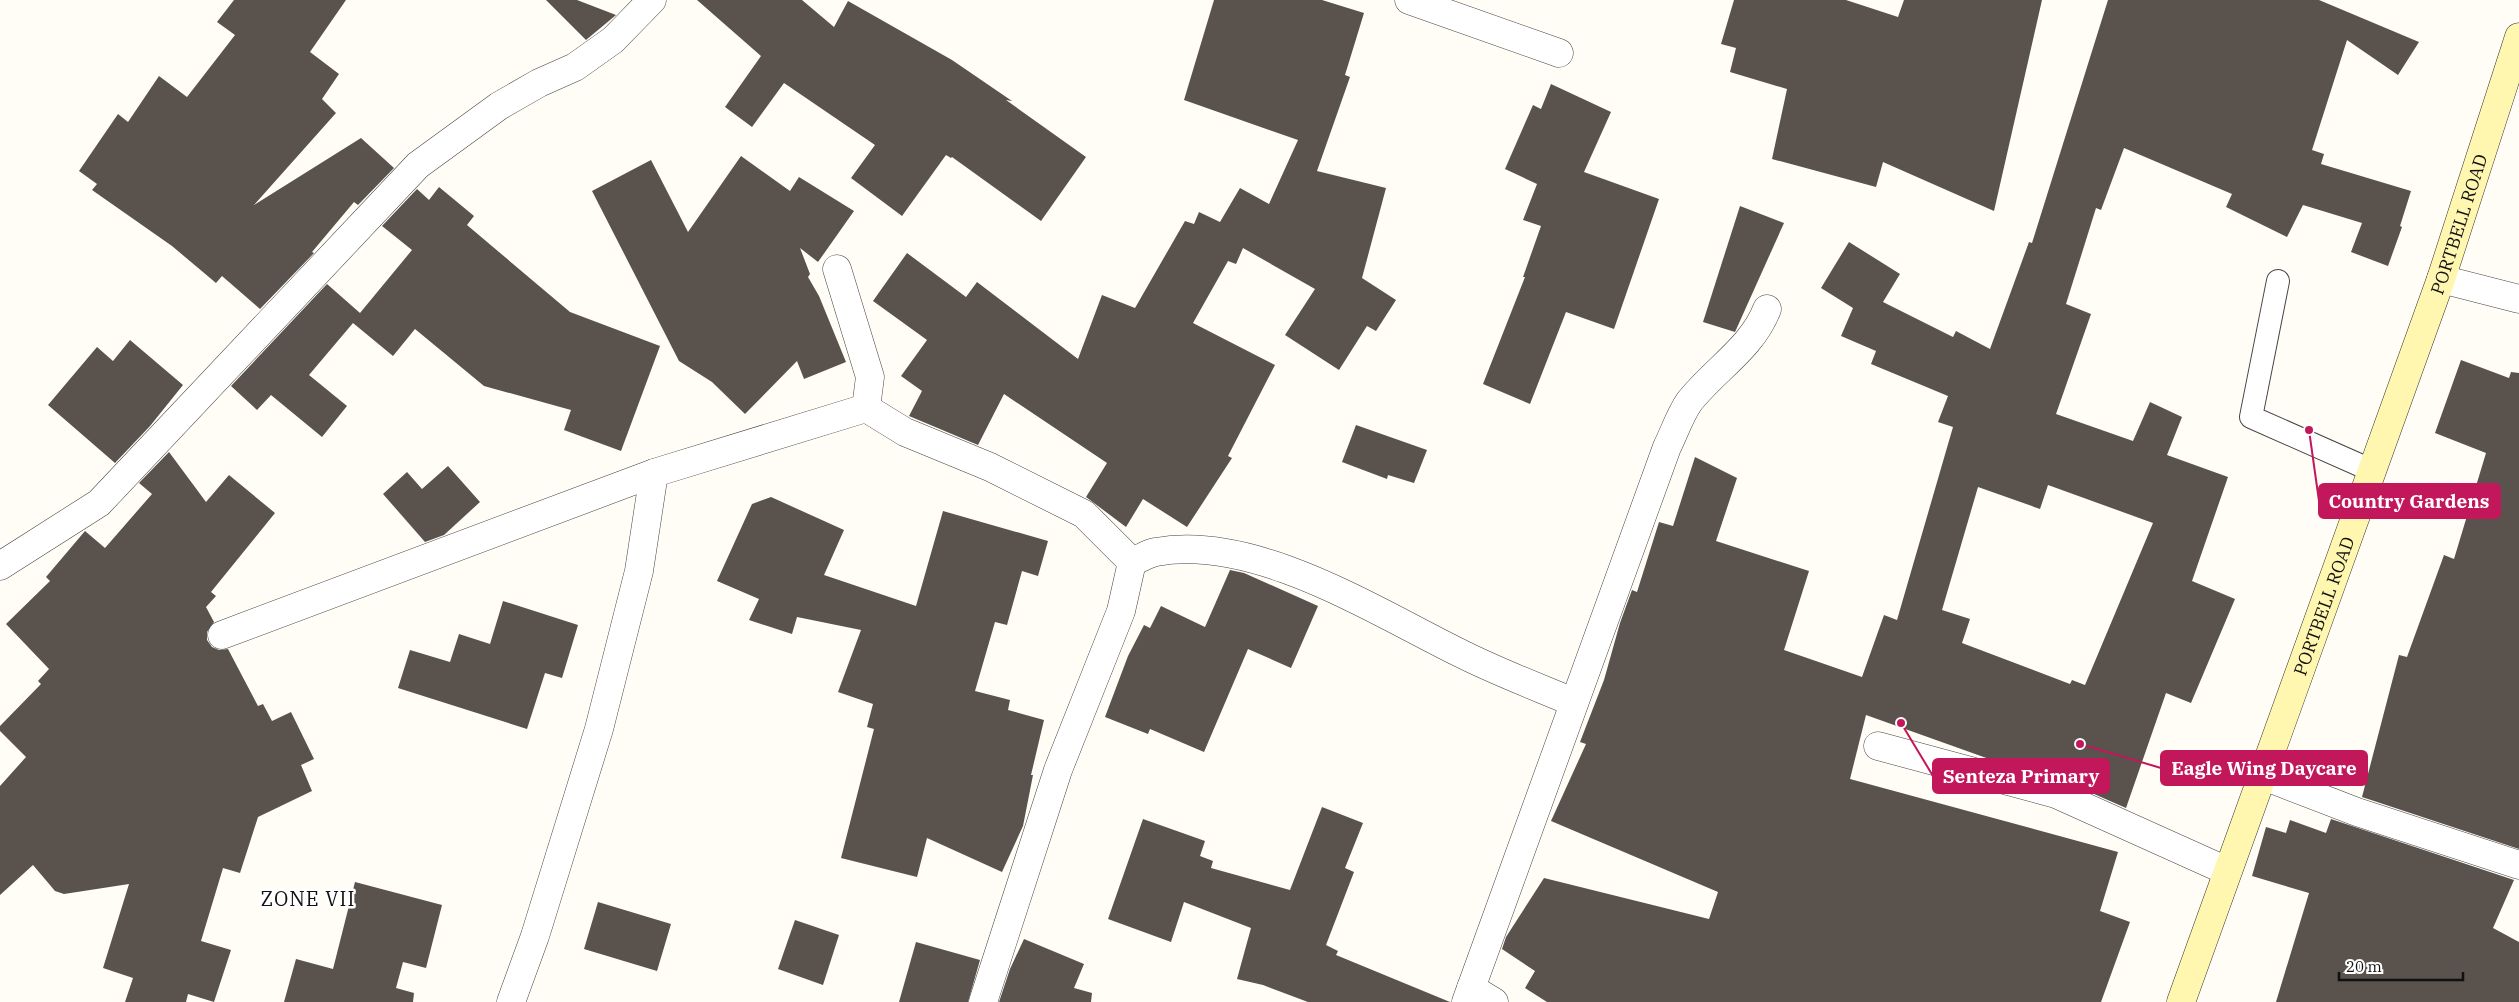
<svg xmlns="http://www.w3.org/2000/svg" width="2519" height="1002" font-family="'IBM Plex Serif',serif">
<rect width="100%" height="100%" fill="#fffdf5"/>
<g fill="#5a524d" fill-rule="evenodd">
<path d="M 234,0 L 346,0 L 310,52 L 339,74 L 322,99 L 336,113 L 254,205 L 361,138 L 394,168 L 358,205 L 354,202 L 312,252 L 314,253 L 260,309 L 222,276 L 216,283 L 172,246 L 92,190 L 97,184 L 79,171 L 118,114 L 128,122 L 159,76 L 187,97 L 235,35 L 217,22 Z"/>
<path d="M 546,0 L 577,0 L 616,15 L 586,40 Z"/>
<path d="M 697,0 L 802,0 L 834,27 L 848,1 L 952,60 L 1012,101 L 1006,100 L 1086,157 L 1041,221 L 952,157 L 951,158 L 946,155 L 902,216 L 851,178 L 875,145 L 784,83 L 752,127 L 725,107 L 761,56 Z"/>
<path d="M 1214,0 L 1322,0 L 1364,13 L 1345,75 L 1350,77 L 1317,171 L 1386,188 L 1362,278 L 1396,300 L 1376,331 L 1367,326 L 1339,370 L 1285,335 L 1315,289 L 1243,248 L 1236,264 L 1228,261 L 1193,323 L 1275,365 L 1228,456 L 1232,458 L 1187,527 L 1143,499 L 1126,527 L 1086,497 L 1107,463 L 1004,394 L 978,445 L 909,416 L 922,391 L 901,376 L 927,340 L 873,301 L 907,253 L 966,297 L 977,282 L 1078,359 L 1102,295 L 1135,308 L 1185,221 L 1194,224 L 1199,212 L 1220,222 L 1240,188 L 1269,204 L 1298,140 L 1184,100 Z"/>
<path d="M 1734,0 L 1846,0 L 1898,17 L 1904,0 L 2042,0 L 1994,211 L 1883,162 L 1876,187 L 1772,159 L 1787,89 L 1730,72 L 1736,48 L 1721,44 Z"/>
<path d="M 2108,0 L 2319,0 L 2419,42 L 2398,75 L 2347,40 L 2312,150 L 2324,154 L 2321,164 L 2411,191 L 2400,226 L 2402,227 L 2388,266 L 2351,252 L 2362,223 L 2303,205 L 2287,237 L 2226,207 L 2232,194 L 2124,148 L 2101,210 L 2096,208 L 2066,304 L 2091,314 L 2056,414 L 2133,441 L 2150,402 L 2182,417 L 2167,455 L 2228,477 L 2192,581 L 2235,599 L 2191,703 L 2166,693 L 2126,808 L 2060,779 L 1992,760 L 1866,715 L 1850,779 L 2118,852 L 2100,911 L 2130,922 L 2101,1002 L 1547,1002 L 1525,988 L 1535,971 L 1502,949 L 1506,937 L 1544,878 L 1709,919 L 1718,892 L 1551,821 L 1586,744 L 1580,742 L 1604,680 L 1620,623 L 1632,590 L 1637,592 L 1659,522 L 1673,526 L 1695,457 L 1737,478 L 1716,541 L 1809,571 L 1784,650 L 1862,677 L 1884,615 L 1897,620 L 1953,427 L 1938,422 L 1948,396 L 1871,364 L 1876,351 L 1841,336 L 1853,308 L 1821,288 L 1849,242 L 1900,274 L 1883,302 L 1953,337 L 1956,331 L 1990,349 L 2029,242 L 2032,243 ZM 2048,485 L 2153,523 L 2085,685 L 2072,680 L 2070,684 L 1962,643 L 1970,619 L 1942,610 L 1978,487 L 2040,509 Z"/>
<path d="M 1551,84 L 1611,112 L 1584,172 L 1659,199 L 1614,329 L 1566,312 L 1530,404 L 1483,384 L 1525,277 L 1523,277 L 1541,226 L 1523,220 L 1537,184 L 1505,169 L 1533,105 L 1541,109 Z"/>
<path d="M 741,156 L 790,191 L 799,177 L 854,211 L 818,262 L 800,248 L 810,274 L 808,277 L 819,296 L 846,362 L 804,379 L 797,361 L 745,414 L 712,382 L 679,361 L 592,191 L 651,160 L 688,232 Z"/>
<path d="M 439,187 L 474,216 L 467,225 L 570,312 L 660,346 L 621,451 L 564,430 L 571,410 L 484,386 L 415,329 L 393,356 L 353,323 L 309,375 L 347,406 L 322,437 L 271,395 L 257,410 L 231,386 L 327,284 L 360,313 L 412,250 L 382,226 L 417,189 L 429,200 Z"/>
<path d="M 1740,206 L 1784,223 L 1735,332 L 1703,322 Z"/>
<path d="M 130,340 L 183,385 L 150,426 L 115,463 L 48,405 L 97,347 L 113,361 Z"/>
<path d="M 2461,360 L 2509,378 L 2511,372 L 2519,373 L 2519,849 L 2362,797 L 2399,655 L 2407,657 L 2444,555 L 2454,559 L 2486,453 L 2435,433 Z"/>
<path d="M 1356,425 L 1427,450 L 1414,483 L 1388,475 L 1387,479 L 1342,462 Z"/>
<path d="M 169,452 L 206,502 L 229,475 L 275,513 L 211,592 L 216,596 L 206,607 L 214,622 L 207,632 L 207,640 L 212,647 L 219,650 L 228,649 L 258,706 L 263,704 L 272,721 L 291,712 L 314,759 L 301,765 L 312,791 L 258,817 L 240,873 L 223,868 L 201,941 L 231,950 L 214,1002 L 188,994 L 186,1002 L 125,1002 L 133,978 L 103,968 L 129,884 L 64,894 L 55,891 L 33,865 L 0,895 L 0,786 L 26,757 L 0,731 L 0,726 L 41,684 L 38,681 L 49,669 L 6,624 L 50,581 L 46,577 L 85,531 L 105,548 L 152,494 L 139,483 Z"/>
<path d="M 448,466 L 480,502 L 444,535 L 425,542 L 383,494 L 407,472 L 422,489 Z"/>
<path d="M 771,497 L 844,530 L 824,575 L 916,606 L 943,511 L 1048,541 L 1038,576 L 1022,571 L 1007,625 L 995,622 L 975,691 L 1010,700 L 1008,710 L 1044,720 L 1031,775 L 1033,775 L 1023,826 L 1002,872 L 927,838 L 917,877 L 841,858 L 874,729 L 867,727 L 873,704 L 838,692 L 861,630 L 797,617 L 792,634 L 749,620 L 759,599 L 717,581 L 752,504 Z"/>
<path d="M 1230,570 L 1244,573 L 1318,606 L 1291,668 L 1248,649 L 1204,752 L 1150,729 L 1148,734 L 1105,717 L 1128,656 L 1144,625 L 1150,628 L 1161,606 L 1205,627 Z"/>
<path d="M 503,601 L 578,625 L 562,678 L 545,673 L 527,729 L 398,688 L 410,650 L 450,662 L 459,634 L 490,644 Z"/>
<path d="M 1322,807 L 1363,823 L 1345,868 L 1354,872 L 1326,945 L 1338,951 L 1336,955 L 1450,1002 L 1308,1002 L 1263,985 L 1237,979 L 1251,928 L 1184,902 L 1171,942 L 1108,919 L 1143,819 L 1205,841 L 1200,856 L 1213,861 L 1211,868 L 1290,890 Z"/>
<path d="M 2331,819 L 2514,880 L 2493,928 L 2519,942 L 2519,1002 L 2276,1002 L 2309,893 L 2252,876 L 2266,827 L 2286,833 L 2290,820 L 2326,833 Z"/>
<path d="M 355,882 L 442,905 L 426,968 L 403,962 L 396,988 L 414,993 L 413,1002 L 284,1002 L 296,959 L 333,969 Z"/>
<path d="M 598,902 L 671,924 L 657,971 L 584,949 Z"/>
<path d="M 795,920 L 839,935 L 823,985 L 778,969 Z"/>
<path d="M 1024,939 L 1084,964 L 1074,988 L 1092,993 L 1091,1002 L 999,1002 L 1010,969 Z"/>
<path d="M 916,942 L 980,960 L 968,1002 L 899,1002 Z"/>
</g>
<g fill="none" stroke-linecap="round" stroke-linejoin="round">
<defs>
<path id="service" d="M 2278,281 L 2251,417 L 2373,471"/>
<g id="minor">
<path d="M 1409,0 L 1559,53"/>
<path d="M 837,269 L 870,377 L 866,408"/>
<path d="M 2441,279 L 2519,299"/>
<path d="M 0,566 L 99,503 L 418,165 L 499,106 L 539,83 L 575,67 L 613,40 L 652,0"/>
<path d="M 222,635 L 654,473 L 866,408 L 905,432 L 990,467 L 1084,514 L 1132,562"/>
<path d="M 1878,746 L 2056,794 L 2227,871"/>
<path d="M 2261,775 L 2357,812 L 2519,865"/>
<path d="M 1471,988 L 1494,1002"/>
<path d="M 511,1002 L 535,936 L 599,729 L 639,571 L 654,473"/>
<path d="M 983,1002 L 1058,770 L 1121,611 L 1132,562 C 1140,559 1148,553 1156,552 C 1254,534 1373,610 1458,652 C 1495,671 1535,686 1573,702"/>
<path d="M 1466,1002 L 1667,447 C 1674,433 1680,415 1689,402 C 1715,369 1752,348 1767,309"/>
</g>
<g id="secondary">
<path id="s1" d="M 2181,1002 L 2441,279 L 2519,37"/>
</g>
</defs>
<use href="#service" stroke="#444" stroke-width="24"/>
<use href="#minor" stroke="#444" stroke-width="29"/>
<use href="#secondary" stroke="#333" stroke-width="29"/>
<use href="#service" stroke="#fff" stroke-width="22"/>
<use href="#minor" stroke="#fff" stroke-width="28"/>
<use href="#secondary" stroke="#fff6b0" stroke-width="28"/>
</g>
<g text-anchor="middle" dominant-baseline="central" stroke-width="5" stroke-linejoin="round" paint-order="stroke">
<g font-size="18" fill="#111" stroke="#fff">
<text stroke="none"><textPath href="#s1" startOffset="826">PORTBELL ROAD</textPath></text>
<text stroke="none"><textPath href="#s1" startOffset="421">PORTBELL ROAD</textPath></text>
</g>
<g font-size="20" letter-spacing="1" fill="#111" stroke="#fff">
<text x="308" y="898">ZONE VII</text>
</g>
</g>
<path fill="none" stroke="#c2185b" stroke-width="2" d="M2309 430L2319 501M2080 744L2161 768M1901 723L1933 776"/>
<g fill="#c2185b" stroke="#fff" stroke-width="2">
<circle cx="2309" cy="430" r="5"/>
<circle cx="2080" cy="744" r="5"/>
<circle cx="1901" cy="723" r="5"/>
</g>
<g fill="#c2185b" stroke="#c2185b" stroke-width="2">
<rect x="2319" y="484" width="181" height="34" rx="5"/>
<rect x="2161" y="751" width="206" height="34" rx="5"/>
<rect x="1933" y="759" width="176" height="34" rx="5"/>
</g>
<g font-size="19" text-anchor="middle" font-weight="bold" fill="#fff">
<text x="2409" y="508">Country Gardens</text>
<text x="2264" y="775">Eagle Wing Daycare</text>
<text x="2021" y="783">Senteza Primary</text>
</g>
<path d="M2339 972v8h124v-8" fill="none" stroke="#111111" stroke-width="2.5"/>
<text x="2346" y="972" font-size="15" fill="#111111" stroke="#ffffff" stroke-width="4" paint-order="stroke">20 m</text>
</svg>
